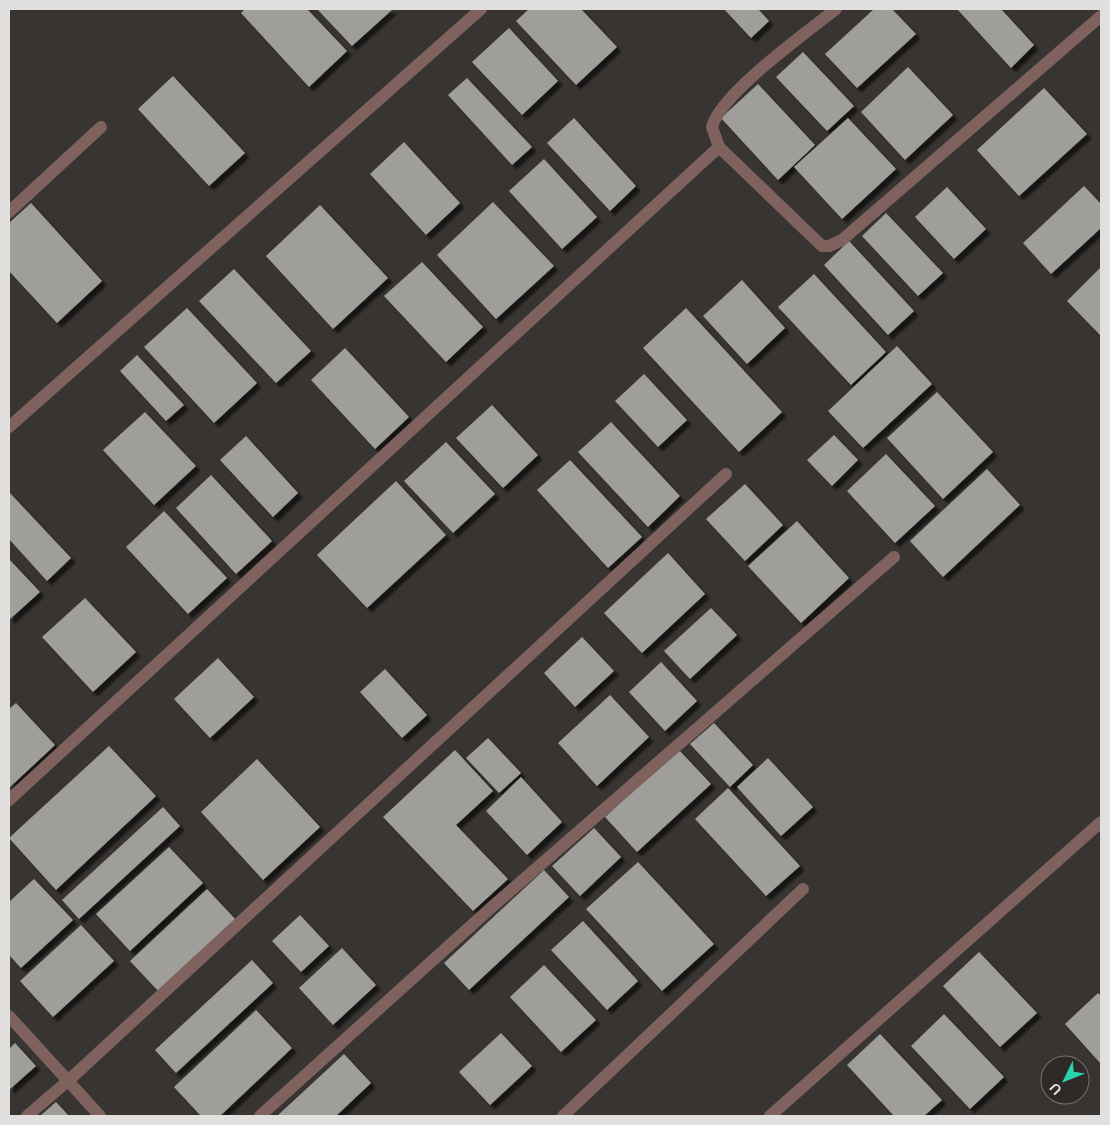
<svg xmlns="http://www.w3.org/2000/svg" width="1110" height="1125" font-family="Helvetica,sans-serif">
<defs>
<filter id="shadow"><feDropShadow dx="4.5" dy="4.5" stdDeviation="1" flood-color="#0009"/></filter>
</defs>
<rect width="100%" height="100%" fill="#373432"/>
<g fill="#a09e9b" filter="url(#shadow)">
<path d="M 245,9 L 307,9 L 347,51 L 309,87 L 241,13 Z"/>
<path d="M 317,9 L 393,9 L 352,46 Z"/>
<path d="M 529,9 L 581,9 L 617,47 L 576,85 L 516,21 Z"/>
<path d="M 724,9 L 758,9 L 769,21 L 751,38 Z"/>
<path d="M 874,9 L 892,9 L 916,34 L 857,88 L 825,54 Z"/>
<path d="M 957,9 L 1001,9 L 1034,45 L 1011,68 Z"/>
<path d="M 509,28 L 558,81 L 522,115 L 472,62 Z"/>
<path d="M 803,52 L 854,106 L 827,131 L 776,77 Z"/>
<path d="M 908,67 L 953,115 L 905,160 L 861,112 Z"/>
<path d="M 173,76 L 245,153 L 209,186 L 138,109 Z"/>
<path d="M 467,78 L 532,147 L 512,165 L 448,95 Z"/>
<path d="M 758,84 L 815,145 L 778,180 L 721,118 Z"/>
<path d="M 1044,88 L 1087,134 L 1019,196 L 977,150 Z"/>
<path d="M 574,118 L 636,186 L 610,211 L 547,143 Z"/>
<path d="M 848,118 L 896,169 L 842,219 L 794,167 Z"/>
<path d="M 404,142 L 460,203 L 426,235 L 370,174 Z"/>
<path d="M 544,159 L 597,217 L 562,249 L 509,191 Z"/>
<path d="M 1084,186 L 1101,204 L 1101,228 L 1051,274 L 1023,243 Z"/>
<path d="M 947,187 L 986,229 L 954,259 L 915,217 Z"/>
<path d="M 493,202 L 554,266 L 496,319 L 437,255 Z"/>
<path d="M 31,203 L 102,281 L 57,323 L 9,271 L 9,223 Z"/>
<path d="M 320,205 L 388,278 L 333,329 L 266,256 Z"/>
<path d="M 886,213 L 943,273 L 918,296 L 862,236 Z"/>
<path d="M 849,241 L 914,311 L 888,335 L 824,265 Z"/>
<path d="M 422,262 L 483,327 L 446,362 L 384,296 Z"/>
<path d="M 1100,268 L 1101,270 L 1101,336 L 1067,301 Z"/>
<path d="M 234,269 L 311,351 L 276,383 L 199,301 Z"/>
<path d="M 814,274 L 886,352 L 851,385 L 778,307 Z"/>
<path d="M 742,280 L 785,328 L 747,364 L 703,316 Z"/>
<path d="M 187,308 L 257,383 L 214,423 L 144,347 Z"/>
<path d="M 686,308 L 782,412 L 739,452 L 643,348 Z"/>
<path d="M 897,346 L 932,384 L 863,448 L 828,411 Z"/>
<path d="M 345,348 L 409,417 L 375,449 L 311,380 Z"/>
<path d="M 137,355 L 184,405 L 166,421 L 120,371 Z"/>
<path d="M 644,374 L 687,420 L 658,447 L 615,401 Z"/>
<path d="M 937,392 L 993,452 L 943,499 L 887,438 Z"/>
<path d="M 492,405 L 538,455 L 503,488 L 456,438 Z"/>
<path d="M 145,412 L 196,466 L 154,505 L 103,450 Z"/>
<path d="M 611,422 L 680,496 L 648,527 L 578,452 Z"/>
<path d="M 834,435 L 858,460 L 832,486 L 807,460 Z"/>
<path d="M 246,436 L 298,493 L 273,517 L 220,460 Z"/>
<path d="M 446,442 L 495,494 L 453,533 L 404,481 Z"/>
<path d="M 886,454 L 935,506 L 895,543 L 847,491 Z"/>
<path d="M 570,460 L 642,537 L 608,568 L 537,490 Z"/>
<path d="M 987,469 L 1020,505 L 943,577 L 910,541 Z"/>
<path d="M 211,475 L 272,541 L 236,574 L 176,508 Z"/>
<path d="M 396,481 L 446,535 L 367,608 L 317,555 Z"/>
<path d="M 745,484 L 783,525 L 745,561 L 706,519 Z"/>
<path d="M 9,492 L 71,558 L 47,581 L 9,539 Z"/>
<path d="M 164,511 L 227,578 L 188,614 L 126,547 Z"/>
<path d="M 797,521 L 849,578 L 801,623 L 748,566 Z"/>
<path d="M 668,553 L 705,594 L 642,653 L 604,613 Z"/>
<path d="M 9,559 L 40,592 L 9,620 Z"/>
<path d="M 85,598 L 136,652 L 93,692 L 42,637 Z"/>
<path d="M 711,608 L 737,635 L 690,679 L 664,651 Z"/>
<path d="M 582,637 L 614,671 L 575,707 L 544,673 Z"/>
<path d="M 218,658 L 254,697 L 210,738 L 174,699 Z"/>
<path d="M 661,662 L 697,701 L 665,731 L 629,692 Z"/>
<path d="M 385,669 L 427,715 L 402,738 L 360,692 Z"/>
<path d="M 610,695 L 649,737 L 597,786 L 558,743 Z"/>
<path d="M 16,703 L 55,745 L 9,788 L 9,709 Z"/>
<path d="M 714,723 L 753,765 L 730,787 L 690,744 Z"/>
<path d="M 488,738 L 521,773 L 499,793 L 466,758 Z"/>
<path d="M 109,746 L 156,796 L 56,890 L 9,838 Z"/>
<path d="M 678,749 L 711,784 L 637,852 L 605,817 Z"/>
<path d="M 455,750 L 493,791 L 456,825 L 508,879 L 473,911 L 383,817 Z"/>
<path d="M 768,758 L 813,807 L 781,836 L 737,787 Z"/>
<path d="M 257,759 L 320,827 L 263,880 L 201,812 Z"/>
<path d="M 521,777 L 562,822 L 527,855 L 486,811 Z"/>
<path d="M 728,788 L 800,866 L 766,896 L 695,819 Z"/>
<path d="M 163,807 L 180,826 L 79,919 L 62,900 Z"/>
<path d="M 594,828 L 621,857 L 580,896 L 552,866 Z"/>
<path d="M 169,847 L 203,883 L 130,951 L 96,914 Z"/>
<path d="M 638,862 L 714,944 L 662,991 L 586,909 Z"/>
<path d="M 544,870 L 569,897 L 469,990 L 444,963 Z"/>
<path d="M 34,879 L 73,920 L 21,968 L 9,955 L 9,902 Z"/>
<path d="M 207,889 L 237,921 L 160,993 L 130,961 Z"/>
<path d="M 300,915 L 329,946 L 301,972 L 272,941 Z"/>
<path d="M 583,921 L 638,981 L 607,1010 L 551,950 Z"/>
<path d="M 81,925 L 114,961 L 53,1017 L 20,981 Z"/>
<path d="M 342,948 L 376,985 L 333,1025 L 299,988 Z"/>
<path d="M 979,952 L 1037,1013 L 1000,1047 L 943,986 Z"/>
<path d="M 252,960 L 273,983 L 176,1073 L 155,1050 Z"/>
<path d="M 544,965 L 596,1020 L 561,1052 L 510,997 Z"/>
<path d="M 1098,993 L 1101,996 L 1101,1064 L 1065,1024 Z"/>
<path d="M 256,1010 L 292,1048 L 220,1116 L 201,1116 L 174,1087 Z"/>
<path d="M 944,1014 L 1004,1077 L 970,1109 L 911,1046 Z"/>
<path d="M 501,1033 L 532,1066 L 490,1105 L 459,1072 Z"/>
<path d="M 880,1034 L 942,1100 L 924,1116 L 894,1116 L 847,1065 Z"/>
<path d="M 15,1043 L 36,1066 L 9,1090 L 9,1049 Z"/>
<path d="M 344,1054 L 371,1083 L 336,1116 L 277,1116 Z"/>
<path d="M 56,1102 L 69,1116 L 40,1116 Z"/>
</g>
<g fill="none" stroke-linecap="round" stroke-linejoin="round">
<g stroke="#7f625d" stroke-width="12">
<path d="M 836,9 C 807,32 720,94 712,127 L 719,147 L 822,246 L 829,246 L 842,240 L 1101,16"/>
<path d="M 9,212 L 101,127"/>
<path d="M 9,427 L 481,9"/>
<path d="M 9,800 L 719,147"/>
<path d="M 27,1116 L 69,1080 L 726,474"/>
<path d="M 260,1116 L 493,906 L 894,557"/>
<path d="M 563,1116 L 803,889"/>
<path d="M 770,1116 L 1101,822"/>
</g>
<path stroke="#7f625d" stroke-width="12" d="M 9,1016 L 100,1116"/>
</g>
<rect width="1110" height="1125" fill="none" stroke="#e2e0df" stroke-width="20"/>
<g transform="translate(1065 1080) rotate(227)"><circle r="24" fill="#2d2a28" stroke="#757371"/>
<path d="M0-4L9 19L0 12L-9 19Z" fill="#27d5ad"/>
<text y="-8" font-size="14" font-weight="bold" text-anchor="middle" fill="#e2e0df">U</text>
</g>
</svg>
